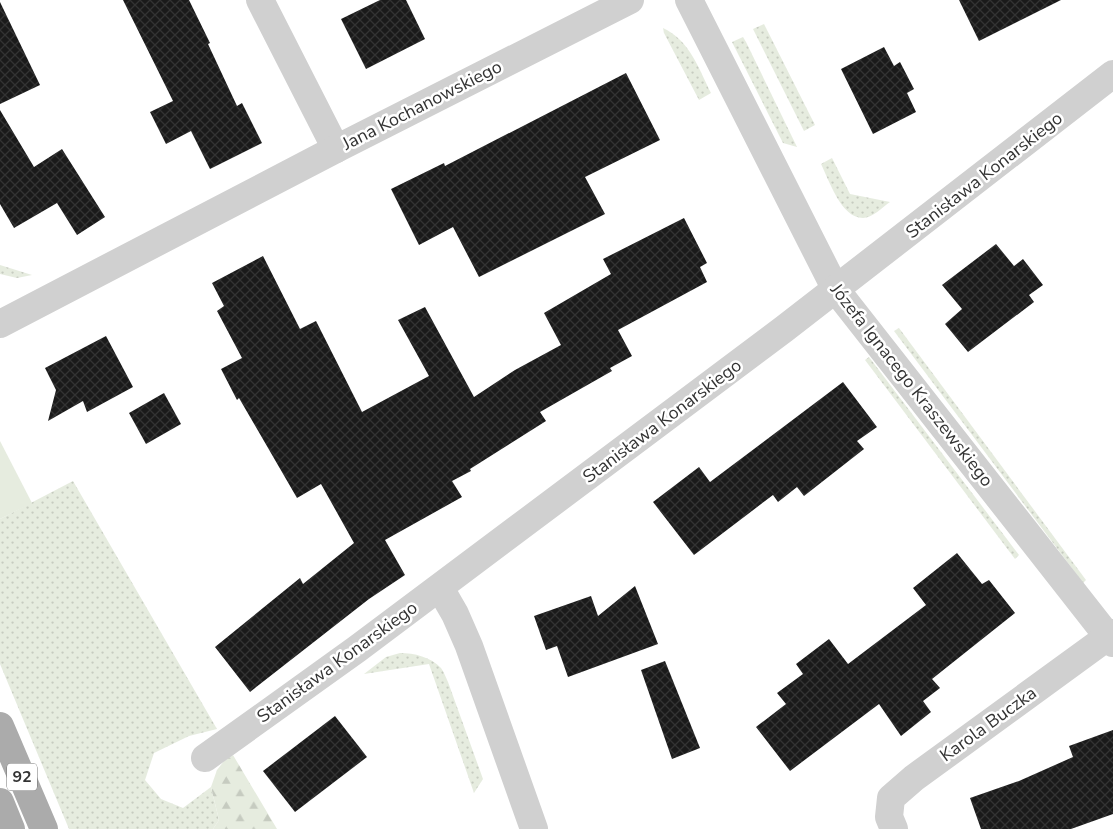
<svg xmlns="http://www.w3.org/2000/svg" width="1113" height="829" font-family="'Nunito Sans',sans-serif">
<defs>
<pattern id="grass-dots" width="8" height="8" patternUnits="userSpaceOnUse" patternTransform="scale(1.25)"><rect width="8" height="8" fill="#e6ecdf"/><path d="M2 2h.1M6 6h.1" fill="none" stroke="#c6cbc0" stroke-width="1.8" stroke-linecap="round"/></pattern>
<pattern id="forest-firs" width="22" height="20" patternUnits="userSpaceOnUse" patternTransform="scale(1.25)"><rect width="22" height="20" fill="#e6ecdf"/><path d="M5 1l3.5 6h-7zM16 11l3.5 6h-7z" fill="#c6cbc0"/></pattern>
<pattern id="building-cross-hatch" width="8" height="8" patternUnits="userSpaceOnUse" patternTransform="scale(1.25)"><rect width="8" height="8" fill="#1a1a1a"/><path d="M0 0l8 8M0 8l8-8" fill="none" stroke="#333"/></pattern>
</defs>
<rect width="100%" height="100%" fill="#fff"/>
<g fill="url(#grass-dots)">
<path d="M 764,24 L 815,125 L 804,131 L 753,29 Z"/>
<path d="M 663,28 C 690,41 698,67 711,93 L 699,100 L 664,33 Z"/>
<path d="M 743,37 L 746,42 L 797,147 L 783,143 L 732,42 Z"/>
<path d="M 832,158 L 850,194 L 890,202 C 883,207 872,218 863,218 C 841,218 829,180 821,164 Z"/>
<path d="M 0,265 L 32,275 L 17,278 L 0,274 Z"/>
<path d="M 899,328 L 1086,580 L 1083,583 L 894,331 Z"/>
<path d="M 869,357 L 1019,555 L 1015,559 L 865,360 Z"/>
<path d="M 73,481 L 217,729 L 189,736 L 154,753 L 145,780 L 161,799 L 183,808 L 211,787 L 219,820 L 213,829 L 69,829 L 0,664 L 0,519 Z"/>
<path d="M 400,653 C 414,653 431,657 441,668 C 444,672 446,678 448,682 L 483,779 L 474,793 L 429,664 L 364,674 L 386,657 Z"/>
</g>
<path fill="url(#forest-firs)" d="M 233,755 L 277,829 L 213,829 L 219,820 L 211,787 L 217,770 L 224,761 Z"/>
<path fill="#e6ecdf" d="M 0,441 L 32,503 L 0,519 Z"/>
<g fill="url(#building-cross-hatch)">
<path d="M 123,0 L 189,0 L 210,43 L 208,44 L 237,106 L 242,103 L 262,143 L 210,169 L 191,131 L 166,144 L 150,112 L 173,101 Z"/>
<path d="M 380,0 L 406,0 L 425,39 L 366,69 L 341,19 Z"/>
<path d="M 959,0 L 1061,0 L 979,41 Z"/>
<path d="M 0,2 L 40,85 L 0,104 Z"/>
<path d="M 884,47 L 894,66 L 900,62 L 914,89 L 907,93 L 916,112 L 873,134 L 841,69 Z"/>
<path d="M 626,73 L 660,140 L 585,177 L 605,214 L 479,277 L 453,227 L 419,245 L 391,189 L 444,163 L 445,166 Z"/>
<path d="M 0,110 L 34,167 L 62,149 L 105,217 L 77,235 L 57,203 L 14,228 L 0,204 Z"/>
<path d="M 684,218 L 707,263 L 700,267 L 707,282 L 618,330 L 632,356 L 610,368 L 612,371 L 540,412 L 546,421 L 470,469 L 471,471 L 452,481 L 462,497 L 385,540 L 405,575 L 369,599 L 250,692 L 215,647 L 300,578 L 303,584 L 354,543 L 321,484 L 297,498 L 239,398 L 237,400 L 221,369 L 242,358 L 217,311 L 224,306 L 212,283 L 263,256 L 300,329 L 316,321 L 362,412 L 429,376 L 398,320 L 425,307 L 474,397 L 515,370 L 561,345 L 544,313 L 611,274 L 603,259 Z"/>
<path d="M 996,244 L 1014,266 L 1023,259 L 1043,285 L 1029,295 L 1034,302 L 968,352 L 945,324 L 962,309 L 942,285 Z"/>
<path d="M 106,336 L 133,387 L 87,412 L 83,401 L 48,421 L 56,390 L 45,368 Z"/>
<path d="M 843,382 L 877,427 L 857,441 L 864,449 L 804,496 L 797,487 L 778,502 L 773,495 L 694,555 L 653,502 L 699,467 L 710,482 Z"/>
<path d="M 164,393 L 181,424 L 146,444 L 129,413 Z"/>
<path d="M 957,553 L 982,584 L 989,580 L 1015,613 L 932,679 L 940,688 L 923,701 L 931,712 L 901,736 L 879,704 L 790,771 L 756,727 L 786,704 L 777,693 L 803,674 L 796,664 L 829,639 L 848,664 L 926,605 L 913,588 Z"/>
<path d="M 635,586 L 658,644 L 568,677 L 557,646 L 546,650 L 534,616 L 591,596 L 598,616 Z"/>
<path d="M 665,661 L 700,748 L 672,759 L 641,670 Z"/>
<path d="M 335,716 L 367,757 L 295,812 L 263,771 Z"/>
<path d="M 1113,730 L 1113,814 L 1071,829 L 981,829 L 970,798 L 1019,781 L 1073,757 L 1069,746 Z"/>
</g>
<g fill="none" stroke-linecap="round" stroke-linejoin="round">
<g stroke="#d0d0d0" stroke-width="28">
<path d="M 260,0 L 336,149 L 630,0"/>
<path d="M 689,0 L 836,290 L 1113,643"/>
<path d="M 0,324 L 336,149"/>
<path d="M 440,588 L 455,614 L 469,646 L 534,829"/>
<path d="M 205,758 L 357,649 L 784,329 L 1113,74"/>
<path d="M 894,829 L 889,817 L 891,798 L 914,778 L 1113,633"/>
</g>
<g stroke="#ababab" stroke-width="28">
<path d="M 0,726 L 44,829"/>
<path d="M 0,802 L 11,829"/>
</g>
</g>
<g text-anchor="middle" dominant-baseline="central" stroke-width="5" stroke-linejoin="round" paint-order="stroke">
<rect fill="#fff" stroke="#707070" stroke-width="1" x="7" y="763.5" width="30" height="27" rx="4"/>
<g font-size="16" font-weight="bold" fill="#333">
<text x="22" y="777">92</text>
</g>
<g font-size="18" fill="#333" stroke="#fff">
<text transform="translate(422 105) rotate(-27)">Jana Kochanowskiego</text>
<text transform="translate(984 175) rotate(-38)">Stanisława Konarskiego</text>
<text transform="translate(912 385) rotate(52)">Józefa Ignacego Kraszewskiego</text>
<text transform="translate(662 421) rotate(-37)">Stanisława Konarskiego</text>
<text transform="translate(337 662) rotate(-36)">Stanisława Konarskiego</text>
<text transform="translate(988 724) rotate(-36)">Karola Buczka</text>
</g>
</g>
</svg>
